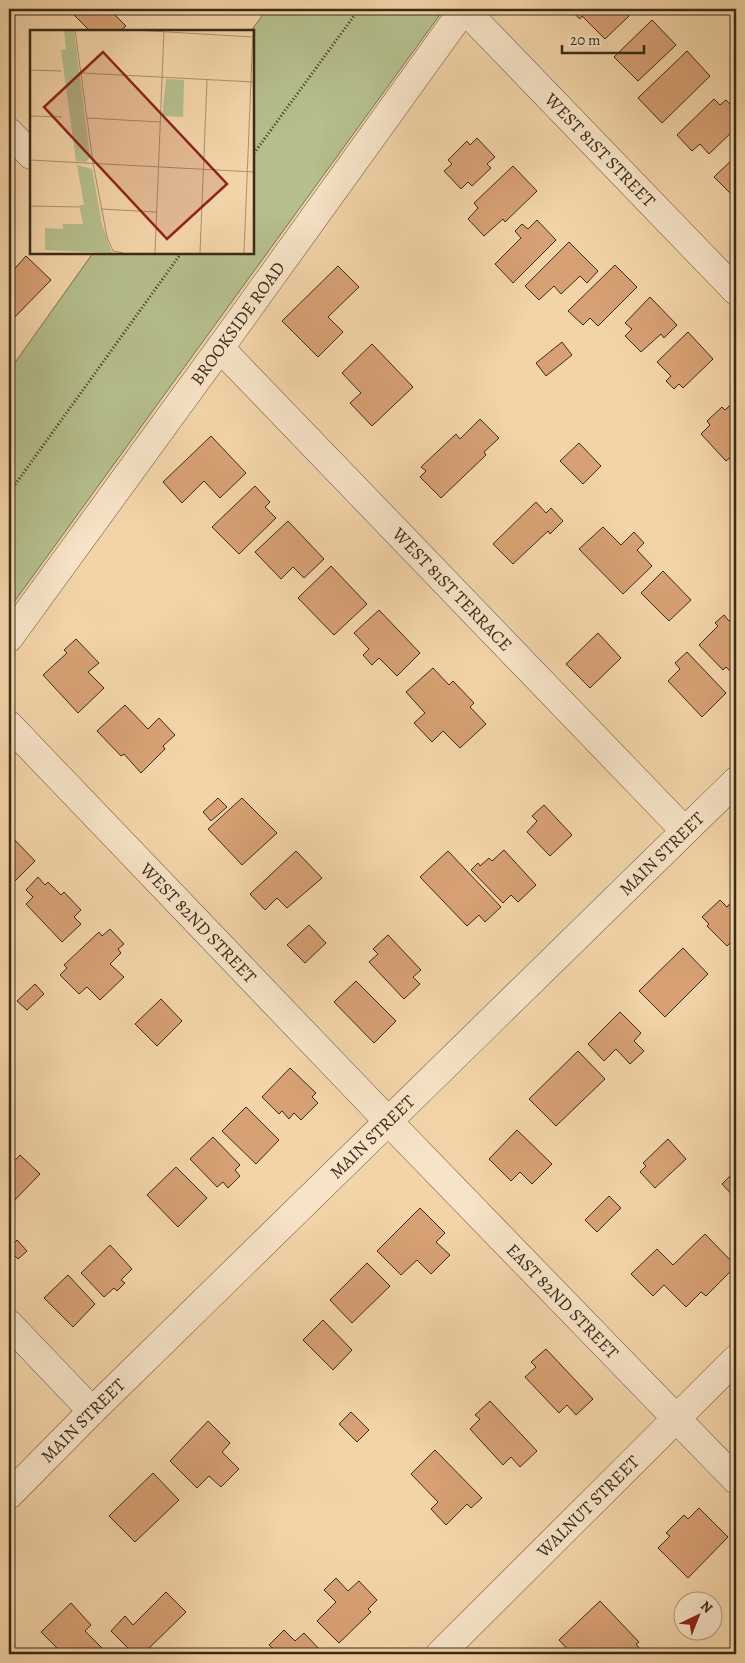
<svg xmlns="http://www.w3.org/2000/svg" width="745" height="1663" font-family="Alegreya,serif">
<rect width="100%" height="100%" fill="#f3d4a9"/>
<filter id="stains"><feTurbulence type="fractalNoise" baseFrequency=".004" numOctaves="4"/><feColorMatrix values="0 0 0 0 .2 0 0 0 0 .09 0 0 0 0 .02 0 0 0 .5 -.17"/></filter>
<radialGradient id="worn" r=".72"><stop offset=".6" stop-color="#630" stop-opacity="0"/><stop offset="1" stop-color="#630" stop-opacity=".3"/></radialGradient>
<path fill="#b5be8c" stroke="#787451" d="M 267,9 L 444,9 L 9,609 L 9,371 L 93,253 L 252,252 L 252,31 L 251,31 Z"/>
<g fill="#d7a075" stroke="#3b2b16">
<path d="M 68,9 L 109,9 L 126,26 L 120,31 L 90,31 Z"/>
<path d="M 569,9 L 622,9 L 629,16 L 605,39 L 582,16 L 580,19 Z"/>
<path d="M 652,20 L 676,45 L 638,81 L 614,57 Z"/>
<path d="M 736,28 L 736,40 L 730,34 Z"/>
<path d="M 687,51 L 710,76 L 662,123 L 638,98 Z"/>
<path d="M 714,99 L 720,105 L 726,100 L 736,110 L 731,115 L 736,121 L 736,128 L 709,154 L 700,144 L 692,151 L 677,135 Z"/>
<path d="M 477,138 L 495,157 L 487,164 L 491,168 L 472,186 L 468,182 L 461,189 L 444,171 L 452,164 L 448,160 L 467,141 L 470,145 Z"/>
<path d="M 736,156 L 736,199 L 714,177 Z"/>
<path d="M 513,166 L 537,191 L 505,222 L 503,219 L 484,236 L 468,219 L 478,208 L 474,203 Z"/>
<path d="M 537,220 L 556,240 L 513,283 L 495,264 L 521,238 L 515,231 L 522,224 L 528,229 Z"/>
<path d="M 569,242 L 598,271 L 587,283 L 580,276 L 561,294 L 554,286 L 539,300 L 525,286 Z"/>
<path d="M 26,256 L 51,280 L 9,323 L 9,275 Z"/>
<path d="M 615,265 L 637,287 L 598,326 L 590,318 L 583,325 L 568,311 Z"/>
<path d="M 338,266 L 359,287 L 328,317 L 343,332 L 318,357 L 282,321 Z"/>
<path d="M 650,297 L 677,325 L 664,338 L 661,334 L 641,352 L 625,336 L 632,329 L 625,323 Z"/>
<path d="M 688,332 L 713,359 L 683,388 L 679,384 L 674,389 L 666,381 L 671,376 L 657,362 Z"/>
<path d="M 562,342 L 572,355 L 546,376 L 536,363 Z"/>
<path d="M 372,344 L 413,387 L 372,426 L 350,403 L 361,393 L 342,373 Z"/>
<path d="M 736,400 L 736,453 L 726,461 L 701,434 L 710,425 L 707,421 L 722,407 L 725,410 Z"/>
<path d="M 480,419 L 499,438 L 484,452 L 486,455 L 441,498 L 420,477 L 426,471 L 421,467 L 456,434 L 460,439 Z"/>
<path d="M 211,436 L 246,473 L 220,498 L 204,481 L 182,503 L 163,482 Z"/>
<path d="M 579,443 L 601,466 L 583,484 L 560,461 Z"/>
<path d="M 255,486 L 270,502 L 265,507 L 276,518 L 239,554 L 212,527 Z"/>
<path d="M 536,502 L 546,513 L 551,508 L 563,521 L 550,534 L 548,531 L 513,564 L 493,544 Z"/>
<path d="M 288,521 L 324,559 L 304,578 L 293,567 L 281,579 L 255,552 Z"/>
<path d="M 603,527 L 621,545 L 634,532 L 644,543 L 637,550 L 652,566 L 623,594 L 579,549 Z"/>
<path d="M 331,566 L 367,604 L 334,635 L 298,598 Z"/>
<path d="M 663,571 L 691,600 L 669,621 L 641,593 Z"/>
<path d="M 379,610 L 420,653 L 397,676 L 379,658 L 372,665 L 363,655 L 369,649 L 354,633 Z"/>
<path d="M 724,615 L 729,621 L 732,618 L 736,623 L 736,670 L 733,674 L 726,667 L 723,670 L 699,645 L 718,626 L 715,623 Z"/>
<path d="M 598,633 L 621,658 L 590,688 L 566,664 Z"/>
<path d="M 76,639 L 99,663 L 88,672 L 104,688 L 78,713 L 43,675 L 67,653 L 64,650 Z"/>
<path d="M 687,652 L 726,693 L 702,717 L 668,681 L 680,669 L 675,663 Z"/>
<path d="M 433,668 L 449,685 L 453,681 L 474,703 L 470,707 L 486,724 L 460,748 L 443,731 L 432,742 L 414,723 L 425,713 L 406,692 Z"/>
<path d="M 125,705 L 148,729 L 159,718 L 175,735 L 163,746 L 165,749 L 141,773 L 124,754 L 121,756 L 97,731 Z"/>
<path d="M 218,798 L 227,807 L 211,821 L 203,812 Z"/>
<path d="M 242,798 L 277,833 L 242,865 L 208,829 Z"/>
<path d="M 544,805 L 572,835 L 550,856 L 527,832 L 537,821 L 532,816 Z"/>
<path d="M 9,834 L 35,861 L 9,887 Z"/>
<path d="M 504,850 L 536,885 L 518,902 L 511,895 L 503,903 L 471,870 L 478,863 L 480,866 L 489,858 L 492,861 Z"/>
<path d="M 296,851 L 322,878 L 287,908 L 277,898 L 265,910 L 250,894 Z"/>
<path d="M 448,851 L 501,907 L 485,922 L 479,915 L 467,926 L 420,877 Z"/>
<path d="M 38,877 L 45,885 L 48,882 L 61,895 L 64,892 L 81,910 L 74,917 L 81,924 L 62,942 L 26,904 L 33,897 L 26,890 Z"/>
<path d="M 735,898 L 736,937 L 727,946 L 707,926 L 709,924 L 702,917 L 720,900 L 727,907 Z"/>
<path d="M 309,925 L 326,943 L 305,963 L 287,945 Z"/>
<path d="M 110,929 L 124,944 L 118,949 L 121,953 L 110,964 L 124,977 L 100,1000 L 87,987 L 79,994 L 60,975 L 67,968 L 64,965 L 99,932 L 102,936 Z"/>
<path d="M 388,935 L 421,970 L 413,977 L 420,984 L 404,999 L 369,962 L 378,954 L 373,949 Z"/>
<path d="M 683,948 L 708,974 L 665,1017 L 639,991 Z"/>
<path d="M 356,981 L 396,1021 L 374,1043 L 334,1002 Z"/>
<path d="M 35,984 L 44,994 L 27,1010 L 17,1001 Z"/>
<path d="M 161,999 L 182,1021 L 157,1046 L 135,1024 Z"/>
<path d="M 620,1012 L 641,1033 L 634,1041 L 644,1051 L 630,1064 L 616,1049 L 604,1061 L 588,1044 Z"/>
<path d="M 578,1051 L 605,1079 L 556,1126 L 529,1099 Z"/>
<path d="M 290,1068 L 316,1093 L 312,1097 L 318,1103 L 301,1120 L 294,1113 L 289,1119 L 282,1111 L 279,1114 L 262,1097 Z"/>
<path d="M 246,1107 L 279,1140 L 256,1164 L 222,1131 Z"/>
<path d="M 517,1130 L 552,1164 L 532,1184 L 520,1172 L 511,1181 L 489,1159 Z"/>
<path d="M 213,1137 L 240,1165 L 235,1170 L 240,1176 L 228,1188 L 223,1182 L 217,1187 L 190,1159 Z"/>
<path d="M 668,1139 L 686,1159 L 655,1188 L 640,1172 L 646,1166 L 643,1163 Z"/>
<path d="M 20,1155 L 40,1174 L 9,1206 L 9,1167 Z"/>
<path d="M 176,1167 L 207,1198 L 178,1227 L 147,1195 Z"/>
<path d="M 736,1170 L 736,1199 L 722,1184 Z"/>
<path d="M 609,1196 L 621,1208 L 597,1232 L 585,1220 Z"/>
<path d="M 420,1208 L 445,1233 L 436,1242 L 450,1255 L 431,1274 L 417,1260 L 401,1275 L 377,1251 Z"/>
<path d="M 705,1234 L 736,1266 L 706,1296 L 701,1292 L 686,1307 L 664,1285 L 653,1296 L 631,1274 L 657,1249 L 673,1265 Z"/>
<path d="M 17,1240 L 27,1251 L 18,1259 L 9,1250 Z"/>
<path d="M 110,1245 L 132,1269 L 121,1280 L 125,1283 L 117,1291 L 114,1288 L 104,1297 L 81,1273 Z"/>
<path d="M 367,1263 L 390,1286 L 352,1323 L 330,1300 Z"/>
<path d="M 68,1275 L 95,1304 L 73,1327 L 44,1298 Z"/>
<path d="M 323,1320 L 352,1350 L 333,1370 L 303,1340 Z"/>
<path d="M 546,1349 L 593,1399 L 576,1415 L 567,1405 L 559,1413 L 525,1377 L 536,1367 L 531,1362 Z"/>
<path d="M 490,1401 L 537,1451 L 520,1467 L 511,1457 L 503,1465 L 470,1429 L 480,1419 L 475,1415 Z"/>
<path d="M 351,1412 L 369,1430 L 357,1442 L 339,1424 Z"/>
<path d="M 208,1421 L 230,1443 L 222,1452 L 239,1469 L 221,1487 L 209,1476 L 197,1488 L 170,1461 Z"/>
<path d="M 435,1450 L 482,1498 L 471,1508 L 467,1504 L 446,1525 L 431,1509 L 438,1502 L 411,1474 Z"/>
<path d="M 153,1473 L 179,1500 L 135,1542 L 109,1516 Z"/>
<path d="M 699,1508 L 728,1537 L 688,1578 L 658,1548 L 670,1536 L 666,1533 L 684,1515 L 688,1519 Z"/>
<path d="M 336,1578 L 348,1591 L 359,1581 L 377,1600 L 368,1609 L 371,1612 L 339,1643 L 317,1621 L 336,1602 L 324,1590 Z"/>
<path d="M 166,1592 L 186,1612 L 143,1654 L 134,1654 L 111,1631 L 125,1616 L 133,1625 Z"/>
<path d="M 600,1601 L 639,1642 L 636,1644 L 644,1654 L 593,1654 L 588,1649 L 583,1654 L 572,1654 L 559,1640 Z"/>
<path d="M 71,1603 L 91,1625 L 85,1631 L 108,1654 L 63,1654 L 41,1632 Z"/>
<path d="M 284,1630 L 295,1641 L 304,1633 L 322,1652 L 320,1654 L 279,1654 L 269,1645 Z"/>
<path d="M 9,1645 L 18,1654 L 9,1654 Z"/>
</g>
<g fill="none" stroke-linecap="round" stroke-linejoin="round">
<defs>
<g id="minor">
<path id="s1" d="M 464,9 L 736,291"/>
<path d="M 9,132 L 31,155"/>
<path id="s2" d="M 220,348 L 685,831"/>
<path id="s3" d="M 9,638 L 220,348 L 464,9"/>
<path id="s4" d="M 9,725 L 388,1121 L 736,1480"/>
<path d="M 9,1324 L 92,1411"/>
<path id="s5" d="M 9,1495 L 92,1411 L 736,781"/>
<path id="s6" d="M 440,1654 L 736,1359"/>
</g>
</defs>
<use href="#minor" stroke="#69553b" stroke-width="29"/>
<g stroke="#3b2b16" stroke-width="3" stroke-dasharray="1 2.5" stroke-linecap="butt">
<path d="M 252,156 L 359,9"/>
<path d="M 9,493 L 182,252"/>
</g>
<use href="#minor" stroke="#f7e3c7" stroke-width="28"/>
</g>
<g text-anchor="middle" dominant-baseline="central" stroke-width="4" stroke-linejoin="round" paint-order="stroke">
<g font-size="18" fill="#3b2b16" stroke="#f7e3c7">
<text stroke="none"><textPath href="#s1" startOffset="196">WEST 81ST STREET</textPath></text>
<text stroke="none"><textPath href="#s3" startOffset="389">BROOKSIDE ROAD</textPath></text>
<text stroke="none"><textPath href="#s2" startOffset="335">WEST 81ST TERRACE</textPath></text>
<text stroke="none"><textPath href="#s5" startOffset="915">MAIN STREET</textPath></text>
<text stroke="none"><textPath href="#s4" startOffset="274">WEST 82ND STREET</textPath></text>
<text stroke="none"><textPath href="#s5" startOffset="510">MAIN STREET</textPath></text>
<text stroke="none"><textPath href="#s4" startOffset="799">EAST 82ND STREET</textPath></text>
<text stroke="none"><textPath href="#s5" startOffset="105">MAIN STREET</textPath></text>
<text stroke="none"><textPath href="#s6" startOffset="209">WALNUT STREET</textPath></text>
</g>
</g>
<g transform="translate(30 30)">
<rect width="224" height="224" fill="#f3d4a9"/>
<path d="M 34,0 L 44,0 L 60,127 L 56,132 L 46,131 L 31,20 L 36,19 ZM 136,49 L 154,50 L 153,87 L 132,86 ZM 47,135 L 62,139 L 72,194 L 82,223 L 15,220 L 15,198 L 33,199 L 33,194 L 53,194 L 49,175 L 54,175 Z" fill="#b5be8c"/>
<path fill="none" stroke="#a9906e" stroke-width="1" d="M 45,0 L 63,133 L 77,207 L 83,221 L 93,223M 104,0 L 223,7M 0,40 L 31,41M 52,43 L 224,52M 0,86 L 32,87M 57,88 L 130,92M 0,130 L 224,142M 0,176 L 49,177M 71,179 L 126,182M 125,223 L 134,0M 170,223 L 177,50M 214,223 L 223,0"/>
<path fill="#8f2418" fill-opacity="0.15" stroke="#8f2418" stroke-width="2.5" d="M 73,22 L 197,154 L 137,209 L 14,77 Z"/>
<rect width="224" height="224" fill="none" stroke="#3b2b16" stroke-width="2.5"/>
</g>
<rect width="745" height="1663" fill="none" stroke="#f3d4a9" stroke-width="30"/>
<rect x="10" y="10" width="725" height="1643" fill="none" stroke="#3b2b16" stroke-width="2.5"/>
<rect x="15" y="15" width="715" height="1633" fill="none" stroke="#3b2b16"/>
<g transform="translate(698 1616) rotate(43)"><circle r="24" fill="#f7e3c7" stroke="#ac9980"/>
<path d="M0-4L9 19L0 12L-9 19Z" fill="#8f2418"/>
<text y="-8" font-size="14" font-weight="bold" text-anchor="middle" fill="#3b2b16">N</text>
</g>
<path d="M562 45v8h82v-8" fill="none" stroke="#3b2b16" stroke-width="2.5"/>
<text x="570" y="45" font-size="15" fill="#3b2b16" stroke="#f7e3c7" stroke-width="4" paint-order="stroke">20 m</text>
<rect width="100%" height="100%" filter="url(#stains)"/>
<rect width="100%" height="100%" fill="url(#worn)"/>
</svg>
